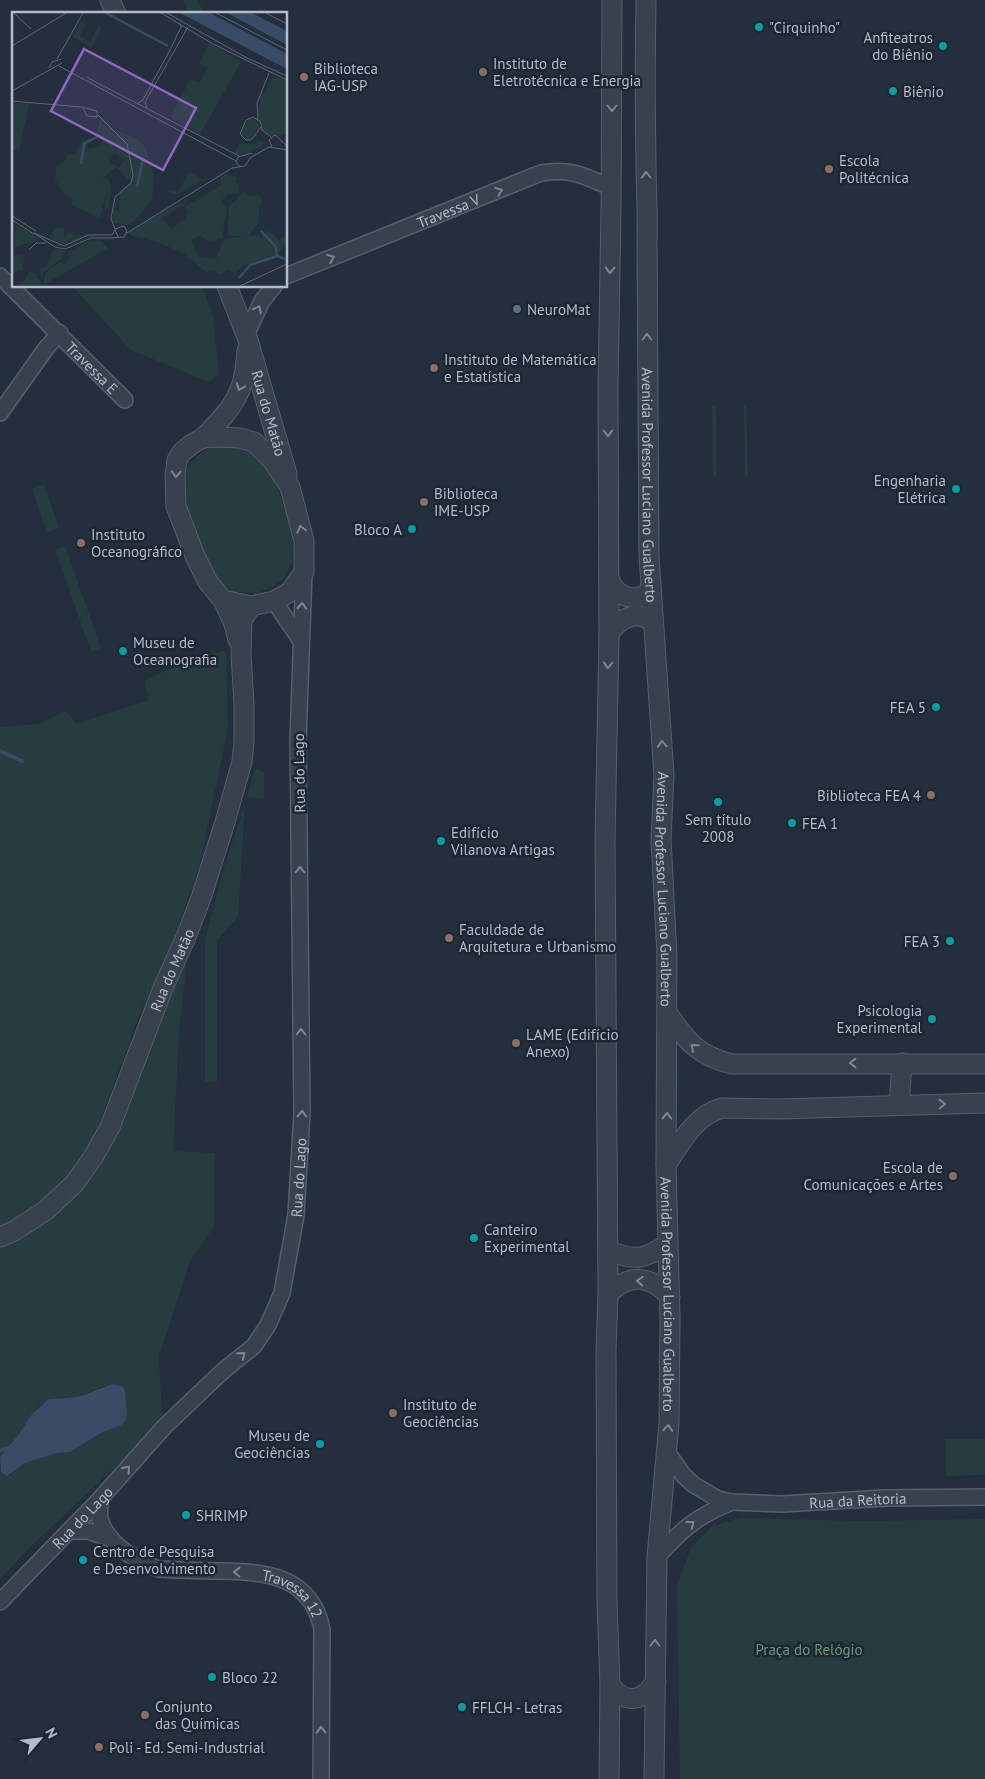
<svg xmlns="http://www.w3.org/2000/svg" width="985" height="1779" font-family="'PT Sans',sans-serif">
<rect width="100%" height="100%" fill="#242f3e"/>
<g fill="#263c3f">
<path d="M 183,0 L 198,0 L 204,14 L 189,14 Z"/>
<path d="M 72,286 L 202,286 L 213,316 L 219,374 L 209,382 L 131,350 Z"/>
<path d="M 714,405 L 716,406 L 717,475 L 715,477 L 713,475 L 712,406 Z"/>
<path d="M 746,405 L 748,474 L 746,476 L 745,475 L 744,406 Z"/>
<path d="M 232,444 L 252,451 L 270,467 L 293,534 L 292,562 L 284,578 L 270,588 L 258,593 L 234,592 L 223,586 L 214,577 L 201,551 L 183,496 L 187,469 L 196,457 L 207,449 L 221,445 Z"/>
<path d="M 44,485 L 59,528 L 47,532 L 32,489 Z"/>
<path d="M 65,546 L 101,648 L 91,652 L 55,549 Z"/>
<path d="M 226,650 L 228,728 L 200,863 L 170,950 L 139,1016 L 92,1144 L 68,1177 L 36,1207 L 0,1227 L 0,727 L 39,724 L 66,711 L 76,724 L 149,700 L 144,681 L 177,665 Z"/>
<path d="M 258,769 L 264,773 L 264,799 L 247,797 L 255,770 Z"/>
<path d="M 245,805 L 238,917 L 217,940 L 217,1082 L 205,1081 L 205,940 L 225,864 Z"/>
<path d="M 187,959 L 179,1032 L 173,1151 L 214,1153 L 214,1226 L 190,1261 L 159,1356 L 162,1415 L 140,1444 L 31,1546 L 0,1579 L 0,1470 L 1,1472 L 10,1475 L 25,1463 L 57,1453 L 70,1452 L 101,1433 L 121,1425 L 127,1414 L 125,1402 L 104,1386 L 78,1397 L 59,1397 L 39,1406 L 32,1414 L 19,1434 L 0,1457 L 0,1246 L 79,1189 L 104,1161 L 119,1128 L 139,1067 Z"/>
<path d="M 946,1439 L 985,1439 L 985,1475 L 946,1476 Z"/>
<path d="M 740,1518 L 863,1521 L 985,1519 L 985,1779 L 680,1779 L 677,1585 L 691,1548 L 712,1526 Z"/>
</g>
<path fill="#394c67" d="M 113,1384 L 123,1387 L 125,1391 L 127,1414 L 125,1421 L 121,1425 L 101,1433 L 70,1452 L 57,1453 L 25,1463 L 7,1476 L 1,1472 L 0,1457 L 19,1434 L 32,1414 L 49,1399 L 78,1397 Z"/>
<g fill="none" stroke-linecap="round" stroke-linejoin="round">
<g stroke="#394c67" stroke-width="4">
<path d="M 0,751 L 22,761"/>
<path d="M 0,1451 L 10,1447"/>
</g>
<defs>
<g id="minor">
<path id="s1" d="M 0,276 L 125,400"/>
<path id="s2" d="M 286,276 L 541,173 C 572,168 584,176 612,188"/>
<path d="M 246,335 L 262,301 L 274,286"/>
<path d="M 0,413 L 47,347 L 60,333"/>
<path d="M 274,601 L 301,641"/>
<path id="s3" d="M 667,1452 L 684,1476 L 694,1485 L 718,1499 L 732,1502 L 782,1504 L 886,1498 L 985,1497"/>
<path id="s4" d="M 100,1499 C 100,1506 99,1513 100,1519 C 107,1544 137,1562 159,1569 C 180,1570 201,1571 222,1571 C 267,1572 311,1576 322,1629 L 321,1779"/>
<path d="M 70,1531 L 88,1531 L 111,1539"/>
<path d="M 657,1557 C 682,1529 697,1516 732,1502"/>
<path id="s5" d="M 0,1602 L 100,1499 L 165,1426 L 224,1370 L 254,1346 L 268,1325 L 282,1293 L 296,1215 L 302,1113 L 298,740 L 304,572"/>
</g>
<g id="tertiary">
<path d="M 110,0 L 116,14"/>
<path id="s6" d="M 646,0 C 645,54 645,108 646,163 C 646,188 648,214 647,240 L 649,556 L 664,775 L 661,839 L 667,956 L 666,1165 L 670,1318 L 669,1423 L 657,1557 L 654,1779"/>
<path id="s7" d="M 227,286 L 248,340 L 287,474"/>
<path d="M 203,438 C 221,420 240,401 244,375 C 246,367 246,359 247,351"/>
<path d="M 609,578 C 615,596 631,602 648,594 L 650,588"/>
<path d="M 223,600 L 251,606 L 274,601 L 290,592 L 304,572 L 304,541 L 290,487 L 273,461 L 254,442 L 240,438 L 217,437 L 203,438 L 192,444 L 182,452 L 177,460 L 175,476 L 176,506 L 195,556 L 208,582 L 223,600 L 234,624 L 238,640"/>
<path d="M 609,634 C 618,619 638,608 653,623"/>
<path d="M 668,1014 C 687,1042 699,1056 732,1064 L 985,1064"/>
<path d="M 899,1105 L 902,1063"/>
<path d="M 666,1165 C 680,1144 695,1115 722,1108 L 781,1109 L 985,1103"/>
<path id="s8" d="M 0,1237 L 14,1231 L 45,1211 L 74,1184 L 94,1156 L 110,1127 L 163,988 L 186,937 L 201,898 L 225,822 L 242,762 L 244,741 L 244,704 L 241,654 L 242,620 L 251,606"/>
<path d="M 608,1250 C 634,1262 645,1259 668,1244"/>
<path d="M 608,1294 C 630,1273 650,1275 670,1297"/>
<path d="M 610,1685 C 626,1705 643,1702 656,1681"/>
<path d="M 609,1779 L 610,1685 L 607,1603 L 606,1352 L 608,1294 L 605,840 L 609,634 L 608,388 L 611,210 L 612,0"/>
</g>
</defs>
<use href="#minor" stroke="#565f6c" stroke-width="18"/>
<use href="#tertiary" stroke="#565f6c" stroke-width="21"/>
<use href="#minor" stroke="#38414e" stroke-width="15"/>
<use href="#tertiary" stroke="#38414e" stroke-width="19"/>
</g>
<defs><path id="oneway-chevron" d="M-2-3.5L2.5 0L-2 3.5" fill="none" stroke-width="1.6" stroke-linecap="round" stroke-linejoin="round" transform="scale(1.25)"/></defs>
<g stroke="#7c8592">
<use href="#oneway-chevron" transform="translate(612 108) rotate(90)"/>
<use href="#oneway-chevron" transform="translate(646 175) rotate(-91)"/>
<use href="#oneway-chevron" transform="translate(499 191) rotate(-22)"/>
<use href="#oneway-chevron" transform="translate(331 258) rotate(-22)"/>
<use href="#oneway-chevron" transform="translate(610 270) rotate(91)"/>
<use href="#oneway-chevron" transform="translate(258 309) rotate(-63)"/>
<use href="#oneway-chevron" transform="translate(647 337) rotate(-90)"/>
<use href="#oneway-chevron" transform="translate(240 387) rotate(112)"/>
<use href="#oneway-chevron" transform="translate(608 433) rotate(89)"/>
<use href="#oneway-chevron" transform="translate(176 474) rotate(93)"/>
<use href="#oneway-chevron" transform="translate(301 529) rotate(-105)"/>
<use href="#oneway-chevron" transform="translate(302 606) rotate(-87)"/>
<use href="#oneway-chevron" transform="translate(608 665) rotate(92)"/>
<use href="#oneway-chevron" transform="translate(662 744) rotate(-94)"/>
<use href="#oneway-chevron" transform="translate(300 870) rotate(-90)"/>
<use href="#oneway-chevron" transform="translate(301 1032) rotate(-90)"/>
<use href="#oneway-chevron" transform="translate(694 1047) rotate(-140)"/>
<use href="#oneway-chevron" transform="translate(853 1063) rotate(180)"/>
<use href="#oneway-chevron" transform="translate(942 1104) rotate(-1)"/>
<use href="#oneway-chevron" transform="translate(302 1114) rotate(-88)"/>
<use href="#oneway-chevron" transform="translate(667 1116) rotate(-89)"/>
<use href="#oneway-chevron" transform="translate(640 1281) rotate(-177)"/>
<use href="#oneway-chevron" transform="translate(242 1355) rotate(-39)"/>
<use href="#oneway-chevron" transform="translate(668 1428) rotate(-87)"/>
<use href="#oneway-chevron" transform="translate(127 1469) rotate(-48)"/>
<use href="#oneway-chevron" transform="translate(691 1524) rotate(-38)"/>
<use href="#oneway-chevron" transform="translate(237 1572) rotate(-179)"/>
<use href="#oneway-chevron" transform="translate(655 1643) rotate(-90)"/>
<use href="#oneway-chevron" transform="translate(321 1730) rotate(-91)"/>
</g>
<g fill="#0f9aa8" stroke="#1d2633" stroke-width="2">
<circle cx="759" cy="27" r="5"/>
<circle cx="943" cy="46" r="5"/>
<circle cx="893" cy="91" r="5"/>
<circle cx="956" cy="489" r="5"/>
<circle cx="412" cy="529" r="5"/>
<circle cx="123" cy="651" r="5"/>
<circle cx="936" cy="707" r="5"/>
<circle cx="718" cy="802" r="5"/>
<circle cx="792" cy="823" r="5"/>
<circle cx="441" cy="841" r="5"/>
<circle cx="950" cy="941" r="5"/>
<circle cx="932" cy="1019" r="5"/>
<circle cx="474" cy="1238" r="5"/>
<circle cx="320" cy="1444" r="5"/>
<circle cx="186" cy="1515" r="5"/>
<circle cx="83" cy="1560" r="5"/>
<circle cx="212" cy="1677" r="5"/>
<circle cx="462" cy="1707" r="5"/>
</g>
<g fill="#8d6e63" stroke="#1d2633" stroke-width="2">
<circle cx="483" cy="72" r="5"/>
<circle cx="304" cy="77" r="5"/>
<circle cx="829" cy="169" r="5"/>
<circle cx="434" cy="368" r="5"/>
<circle cx="424" cy="502" r="5"/>
<circle cx="81" cy="543" r="5"/>
<circle cx="931" cy="795" r="5"/>
<circle cx="449" cy="938" r="5"/>
<circle cx="516" cy="1043" r="5"/>
<circle cx="953" cy="1176" r="5"/>
<circle cx="393" cy="1413" r="5"/>
<circle cx="145" cy="1715" r="5"/>
<circle cx="99" cy="1747" r="5"/>
</g>
<circle fill="#5c6f8a" stroke="#1d2633" stroke-width="2" cx="517" cy="309" r="5"/>
<g text-anchor="middle" dominant-baseline="central" stroke-width="5" stroke-linejoin="round" paint-order="stroke">
<g font-size="15" fill="#b4bcc9" stroke="#1d2633" text-anchor="start">
<text x="769" y="27">"Cirquinho"</text>
<text x="933" y="37" text-anchor="end">Anfiteatros<tspan x="933" dy="17">do Biênio</tspan></text>
<text x="493" y="63">Instituto de<tspan x="493" dy="17">Eletrotécnica e Energia</tspan></text>
<text x="314" y="68">Biblioteca<tspan x="314" dy="17">IAG-USP</tspan></text>
<text x="903" y="91">Biênio</text>
<text x="839" y="160">Escola<tspan x="839" dy="17">Politécnica</tspan></text>
<text x="527" y="309">NeuroMat</text>
<text x="444" y="359">Instituto de Matemática<tspan x="444" dy="17">e Estatística</tspan></text>
<text x="946" y="480" text-anchor="end">Engenharia<tspan x="946" dy="17">Elétrica</tspan></text>
<text x="434" y="493">Biblioteca<tspan x="434" dy="17">IME-USP</tspan></text>
<text x="402" y="529" text-anchor="end">Bloco A</text>
<text x="91" y="534">Instituto<tspan x="91" dy="17">Oceanográfico</tspan></text>
<text x="133" y="642">Museu de<tspan x="133" dy="17">Oceanografia</tspan></text>
<text x="926" y="707" text-anchor="end">FEA 5</text>
<text x="921" y="795" text-anchor="end">Biblioteca FEA 4</text>
<text x="718" y="819" text-anchor="middle">Sem título<tspan x="718" dy="17">2008</tspan></text>
<text x="802" y="823">FEA 1</text>
<text x="451" y="832">Edifício<tspan x="451" dy="17">Vilanova Artigas</tspan></text>
<text x="459" y="929">Faculdade de<tspan x="459" dy="17">Arquitetura e Urbanismo</tspan></text>
<text x="940" y="941" text-anchor="end">FEA 3</text>
<text x="922" y="1010" text-anchor="end">Psicologia<tspan x="922" dy="17">Experimental</tspan></text>
<text x="526" y="1034">LAME (Edifício<tspan x="526" dy="17">Anexo)</tspan></text>
<text x="943" y="1167" text-anchor="end">Escola de<tspan x="943" dy="17">Comunicações e Artes</tspan></text>
<text x="484" y="1229">Canteiro<tspan x="484" dy="17">Experimental</tspan></text>
<text x="403" y="1404">Instituto de<tspan x="403" dy="17">Geociências</tspan></text>
<text x="310" y="1435" text-anchor="end">Museu de<tspan x="310" dy="17">Geociências</tspan></text>
<text x="196" y="1515">SHRIMP</text>
<text x="93" y="1551">Centro de Pesquisa<tspan x="93" dy="17">e Desenvolvimento</tspan></text>
<text x="222" y="1677">Bloco 22</text>
<text x="155" y="1706">Conjunto<tspan x="155" dy="17">das Químicas</tspan></text>
<text x="472" y="1707">FFLCH - Letras</text>
<text x="109" y="1747">Poli - Ed. Semi-Industrial</text>
</g>
<g font-size="15" fill="#b4bcc9" stroke="#1d2633">
<text stroke="none"><textPath href="#s2" startOffset="175">Travessa V</textPath></text>
<text stroke="none"><textPath href="#s1" startOffset="130">Travessa E</textPath></text>
<text stroke="none"><textPath href="#s7" startOffset="134">Rua do Matão</textPath></text>
<text stroke="none"><textPath href="#s6" startOffset="485">Avenida Professor Luciano Gualberto</textPath></text>
<text transform="translate(299 773) rotate(-91)">Rua do Lago</text>
<text stroke="none"><textPath href="#s6" startOffset="890">Avenida Professor Luciano Gualberto</textPath></text>
<text stroke="none"><textPath href="#s8" startOffset="328">Rua do Matão</textPath></text>
<text stroke="none"><textPath href="#s5" startOffset="538">Rua do Lago</textPath></text>
<text stroke="none"><textPath href="#s6" startOffset="1295">Avenida Professor Luciano Gualberto</textPath></text>
<text stroke="none"><textPath href="#s3" startOffset="211">Rua da Reitoria</textPath></text>
<text stroke="none"><textPath href="#s5" startOffset="118">Rua do Lago</textPath></text>
<text stroke="none"><textPath href="#s4" startOffset="241">Travessa 12</textPath></text>
</g>
<g font-size="15" fill="#6b9a76" stroke="#1d2633">
<text x="809" y="1649">Praça do Relógio</text>
</g>
</g>
<g transform="translate(12 12)">
<rect width="275" height="275" fill="#242f3e"/>
<path d="M 69,9 L 74,11 L 68,24 L 78,30 L 87,14 L 90,16 L 80,36 L 61,25 ZM 197,31 L 229,50 L 188,122 L 159,105 L 178,67 L 187,71 L 196,56 L 187,51 ZM 264,65 L 275,69 L 275,121 L 268,124 L 258,123 L 250,117 L 246,99 L 249,85 L 260,66 ZM 0,90 L 17,91 L 7,140 L 0,137 ZM 88,106 L 114,131 L 120,160 L 118,169 L 104,155 L 89,167 L 95,166 L 100,174 L 96,197 L 93,196 L 96,175 L 88,206 L 60,193 L 60,186 L 54,184 L 43,168 L 44,155 L 52,150 L 56,142 L 63,143 L 70,128 L 84,125 ZM 86,125 L 91,128 L 88,135 L 75,137 L 76,129 ZM 102,141 L 113,148 L 108,155 L 97,151 ZM 238,106 L 246,108 L 248,113 L 237,128 L 230,124 L 229,118 ZM 106,119 L 124,126 L 134,136 L 142,164 L 140,188 L 123,208 L 115,213 L 102,211 L 100,202 L 105,183 L 103,199 L 107,200 L 108,179 L 120,170 L 118,139 ZM 244,127 L 255,131 L 235,142 L 222,142 L 228,131 L 240,133 L 246,130 ZM 177,160 L 192,168 L 166,182 L 160,182 L 155,177 L 166,180 ZM 214,162 L 225,165 L 223,170 L 228,173 L 226,181 L 215,183 L 209,189 L 215,196 L 210,226 L 198,230 L 188,223 L 179,228 L 186,245 L 204,247 L 211,229 L 216,226 L 245,223 L 250,226 L 257,218 L 267,228 L 273,224 L 275,217 L 275,232 L 263,243 L 232,253 L 222,262 L 217,258 L 208,263 L 202,259 L 194,260 L 171,241 L 145,230 L 117,223 L 118,219 L 175,187 L 177,190 L 150,206 L 159,217 L 172,208 L 176,200 L 173,194 L 210,173 L 208,166 ZM 232,180 L 238,184 L 247,183 L 251,188 L 247,195 L 247,210 L 236,224 L 216,224 L 217,194 ZM 4,213 L 25,225 L 25,229 L 2,235 ZM 45,215 L 52,216 L 52,225 L 57,220 L 64,224 L 57,229 L 53,228 L 57,231 L 65,223 L 71,224 L 54,233 L 36,226 ZM 79,228 L 89,229 L 96,236 L 32,273 L 32,264 L 37,257 L 49,250 L 52,253 L 58,246 L 55,241 ZM 44,237 L 53,239 L 49,247 L 31,261 L 29,269 L 28,256 L 35,254 L 39,241 ZM 13,243 L 10,258 L 0,261 L 0,244 ZM 17,259 L 24,262 L 31,274 L 4,274 L 13,268 Z" fill="#263c3f" fill-rule="evenodd"/>
<path d="M 168,1 L 198,1 L 275,42 L 275,57 ZM 215,1 L 240,1 L 275,19 L 275,33 Z" fill="#394c67"/>
<path fill="none" stroke="#394c67" stroke-width="2.5" d="M 94,1 L 156,34M 69,152 L 72,132 L 88,123M 125,175 L 131,147M 249,219 L 264,235 L 265,244M 227,266 L 238,253 L 265,244 L 273,247"/>
<path fill="none" stroke="#5e6776" stroke-width="1" d="M 2,1 L 19,17M 149,1 L 201,32 L 275,68M 155,1 L 235,46 L 275,64M 204,1 L 275,38M 254,1 L 275,12M 0,34 L 54,1M 45,47 L 71,1M 47,54 L 224,149M 37,56 L 40,50 L 49,47M 74,65 L 227,144M 0,79 L 50,51M 0,89 L 69,95 L 85,99 L 85,105M 126,91 L 131,88 L 158,38 L 169,15 L 168,11M 71,96 L 75,104 L 86,105M 135,96 L 133,90 L 176,15M 86,103 L 115,132 L 121,163 L 119,171 L 103,185 L 99,206 L 103,217M 246,107 L 245,91 L 257,61M 249,115 L 239,128 L 234,128 L 228,122 L 234,108 L 241,105 L 248,109 L 249,112 L 250,118 L 259,125M 260,135 L 257,128 L 263,123 L 275,134M 228,155 L 224,150 L 226,145 L 240,141M 0,204 L 24,219M 0,208 L 22,222M 103,218 L 100,223 L 76,223 L 52,234 L 22,221 L 43,235 L 53,237 L 79,226 L 98,226 L 112,225 L 115,219 L 112,214 L 103,217 L 106,225M 115,221 L 220,156 L 233,154 L 238,146 L 257,135 L 275,138M 17,238 L 24,231 L 34,231M 228,274 L 275,252"/>
<path fill="#9266c3" fill-opacity="0.15" stroke="#9266c3" stroke-width="2.5" d="M 72,37 L 184,96 L 151,158 L 39,99 Z"/>
<rect width="275" height="275" fill="none" stroke="#b4bcc9" stroke-width="2.5"/>
</g>
<g transform="translate(40 1739) rotate(62)" stroke="#1d2633" stroke-width="4" paint-order="stroke">
<path d="M0-4L9 19L0 12L-9 19Z" fill="#b4bcc9"/>
<text y="-8" font-size="14" font-weight="bold" text-anchor="middle" fill="#b4bcc9">N</text>
</g>
</svg>
